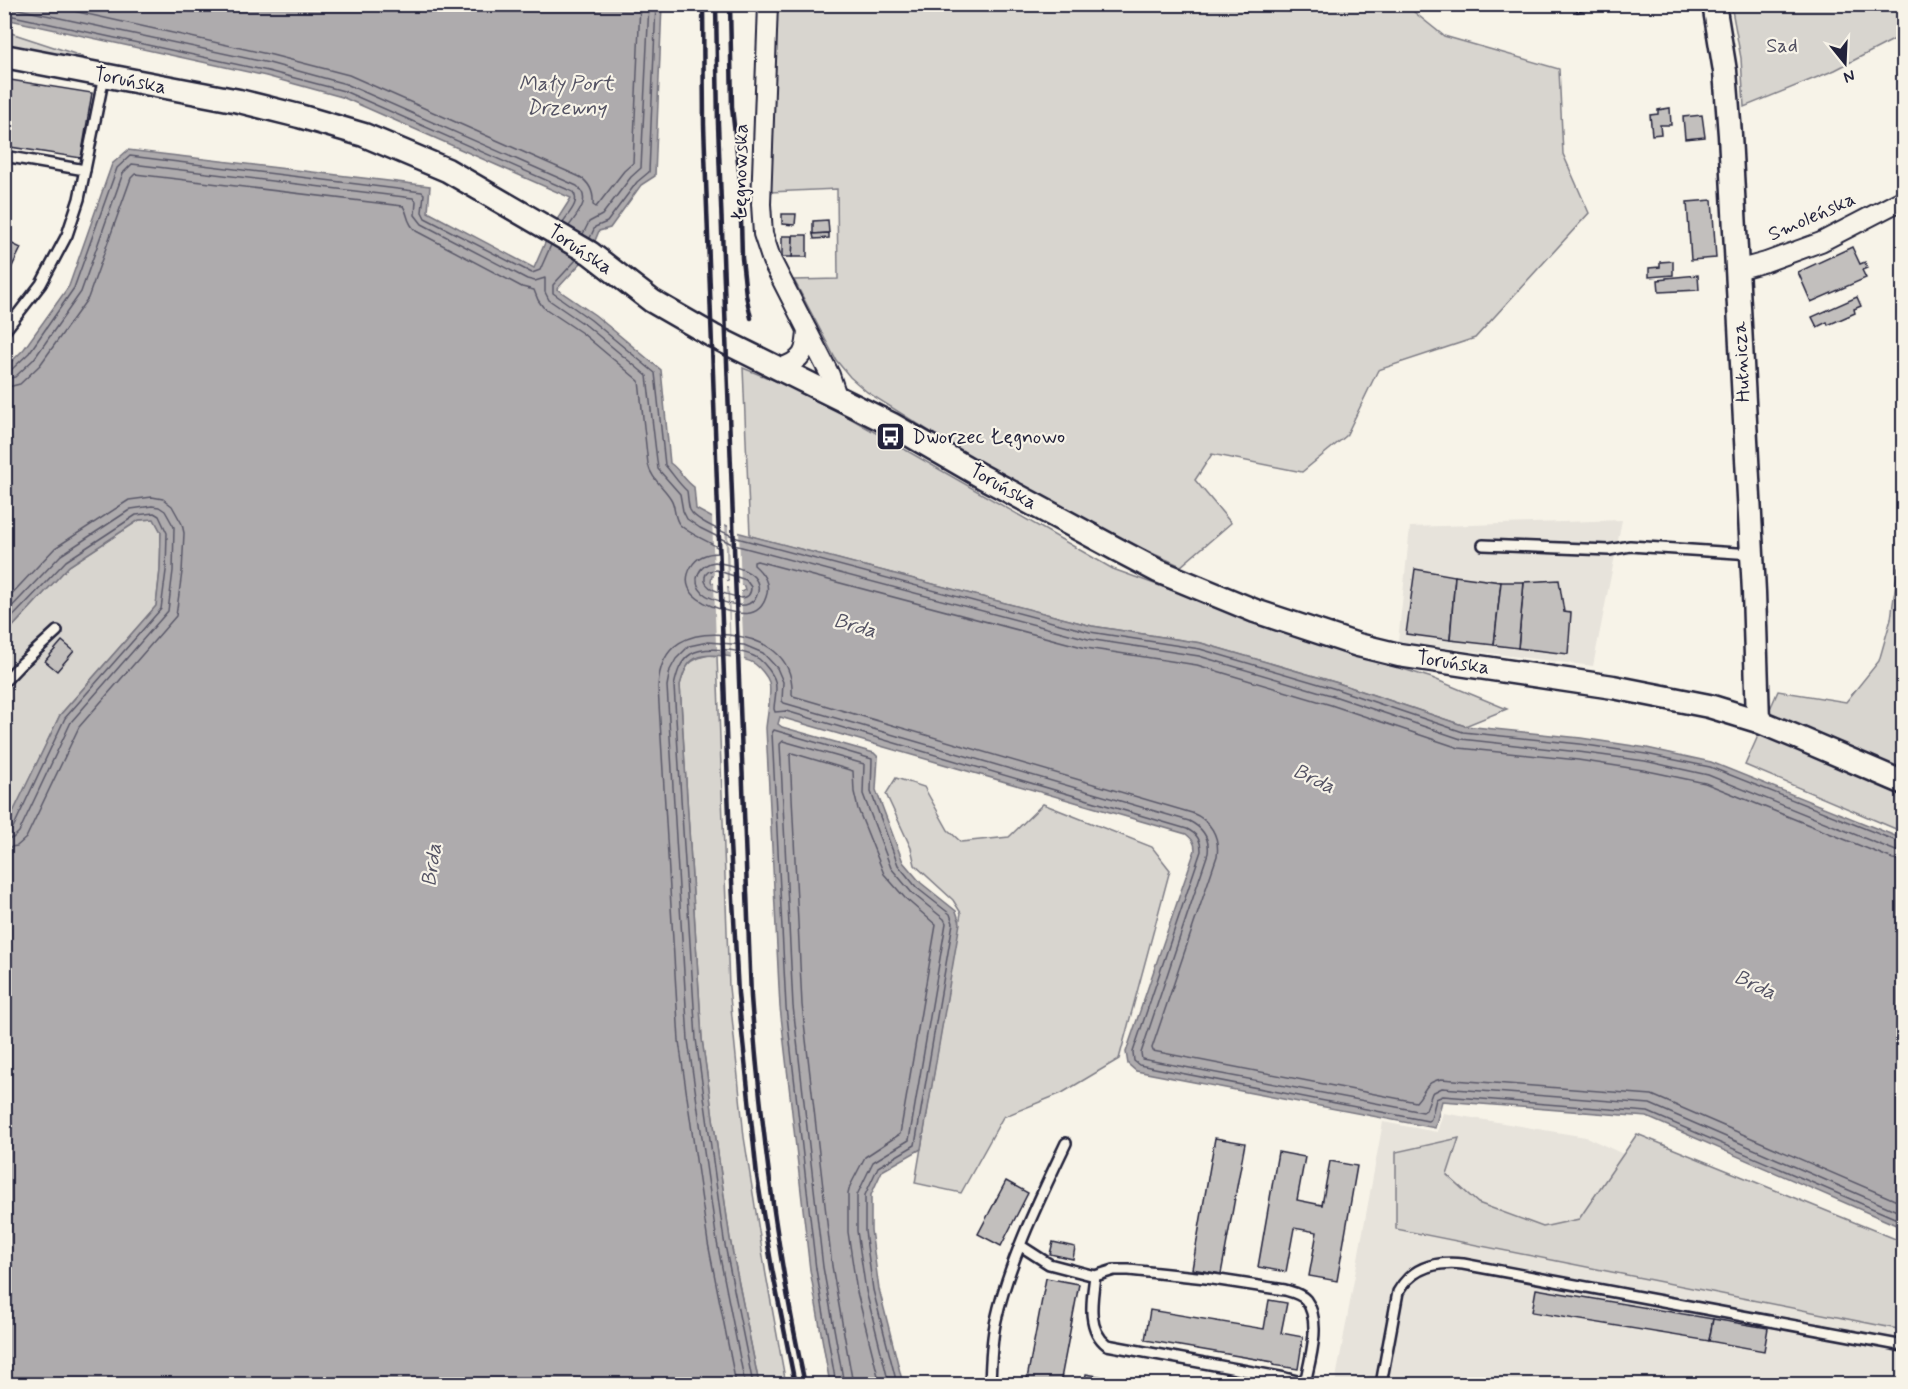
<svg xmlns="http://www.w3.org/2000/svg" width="1908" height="1389" font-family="Mynerve,sans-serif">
<rect width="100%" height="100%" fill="#f7f3e8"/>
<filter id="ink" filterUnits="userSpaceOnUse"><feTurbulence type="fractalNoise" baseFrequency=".0167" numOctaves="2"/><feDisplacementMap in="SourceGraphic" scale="12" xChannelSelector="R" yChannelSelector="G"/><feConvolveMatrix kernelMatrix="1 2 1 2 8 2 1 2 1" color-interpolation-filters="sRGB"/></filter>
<g filter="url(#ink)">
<g fill="#e7e3db">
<path d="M 1622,520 L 1593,666 L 1398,642 L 1410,527 Z"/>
<path d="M 1443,1113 L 1586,1137 L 1903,1282 L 1903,1384 L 1335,1384 L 1383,1122 L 1437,1132 Z"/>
</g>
<g fill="#d8d5cf" stroke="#7d7c85" stroke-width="1.5">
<path d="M 1404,4 L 1444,36 L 1559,69 L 1563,154 L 1589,213 L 1475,338 L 1378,370 L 1346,436 L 1302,472 L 1212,454 L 1195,480 L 1231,523 L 1181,566 L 1102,531 L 983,465 L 867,392 L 850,377 L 836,360 L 794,280 L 838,279 L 837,189 L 770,192 L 775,5 Z"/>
<path d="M 1747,4 L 1899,5 L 1903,15 L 1903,35 L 1835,70 L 1744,107 L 1741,58 L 1732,10 Z"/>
<path d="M 5,31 L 81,56 L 91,68 L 57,67 L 5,71 Z"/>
<path d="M 743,368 L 808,394 L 1113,569 L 1310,640 L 1432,678 L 1507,709 L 1465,726 L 1338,683 L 1201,643 L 1092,626 L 750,536 Z"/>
<path d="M 154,519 L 161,532 L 160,570 L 156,606 L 60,715 L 5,831 L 5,635 L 69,566 L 139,520 Z"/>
<path d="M 1898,567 L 1903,567 L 1903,832 L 1745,765 L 1778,691 L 1846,702 L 1879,661 L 1891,619 Z"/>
<path d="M 709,655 L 717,656 L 729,987 L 744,1137 L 766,1275 L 786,1384 L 759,1384 L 730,1239 L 702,1039 L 680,685 C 685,666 689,659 709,655 Z"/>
<path d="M 896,778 L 924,787 L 948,830 L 961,842 L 1009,837 L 1043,804 L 1152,847 L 1170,870 L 1119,1059 L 1062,1093 L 1003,1117 L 961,1193 L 915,1183 L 961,913 L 953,900 L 915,865 L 911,848 L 886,794 Z"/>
<path d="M 1637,1134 L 1903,1242 L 1903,1330 L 1396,1229 L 1396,1152 L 1459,1138 L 1447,1175 L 1478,1203 L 1543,1227 L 1579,1219 Z"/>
</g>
<path fill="#aeabad" stroke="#76747f" stroke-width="1.5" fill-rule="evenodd" d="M 5,5 L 662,5 L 655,176 L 641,185 L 610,228 L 599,231 L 590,253 L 557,289 L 595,315 L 661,370 L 670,463 C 680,470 684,480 694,487 L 696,509 L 740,533 L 1092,626 L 1201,643 L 1338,683 L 1465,726 L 1581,738 L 1647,748 L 1711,762 L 1903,839 L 1903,1228 L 1647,1117 L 1442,1101 L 1435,1128 L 1136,1071 L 1128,1064 L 1126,1052 L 1195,850 C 1195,842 1192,839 1186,834 L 780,717 L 778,724 L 782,727 L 874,753 L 878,757 L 876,790 L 903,862 L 921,883 L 956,911 L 960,923 L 921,1149 L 882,1171 L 871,1195 L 871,1230 L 879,1289 L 903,1384 L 830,1384 L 810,1270 L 780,1007 L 766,728 C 767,717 772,692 769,682 C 767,676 760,668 755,664 C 745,657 707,652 696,658 C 686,663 683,675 680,685 L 702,1039 L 730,1239 L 759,1384 L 5,1384 L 4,831 L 60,715 L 156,606 L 160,570 L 161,532 L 154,519 L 139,520 L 69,566 L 5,635 L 5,368 L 24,349 L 69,286 L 112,164 L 128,150 L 430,186 L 428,212 L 534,268 L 551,229 L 571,198 L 342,97 L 266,76 L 5,19 ZM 712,576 L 715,576 L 744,586 L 745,590 L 741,592 L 712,583 L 711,581 Z"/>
<g fill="#f7f3e8">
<path d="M 712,515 L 725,522 L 727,583 L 714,579 Z"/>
<path d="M 728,524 L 739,530 L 741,588 L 729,584 Z"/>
<path d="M 714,580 L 727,585 L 730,653 L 726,651 L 717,651 L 717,646 L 716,646 Z"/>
<path d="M 729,585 L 741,589 L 744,660 L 731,659 Z"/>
</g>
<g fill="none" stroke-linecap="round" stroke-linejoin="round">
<g stroke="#5a5969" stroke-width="1.5">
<path d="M 42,4 L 272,55 L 349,75 L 580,177 C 591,184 594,193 593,205 L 596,207 L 624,171 L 633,163 L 640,4"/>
<path d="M 4,6 L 269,63 L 346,84 L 577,186 C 592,199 578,213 569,226"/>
<path d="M 4,14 L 268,71 L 344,91 L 573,192 C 581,202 568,214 563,222"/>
<path d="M 583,234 L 589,222 L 602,215 L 631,177 L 641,168 L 649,4"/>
<path d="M 590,238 L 595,227 L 607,222 L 637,182 L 649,172 L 656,4"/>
<path d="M 576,260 L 553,285 L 553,293 L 591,320 L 655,373 L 665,465 C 673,474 678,483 687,491 C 688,497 688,505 690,510 C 695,521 726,533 737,538 L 1090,632 L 1200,649 L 1336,689 L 1463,732 L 1580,744 L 1646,754 L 1710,767 L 1904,844"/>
<path d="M 4,372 L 10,371 L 29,353 L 74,288 L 117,168 L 130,156 L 422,192 L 424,194 L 422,212 L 425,218 L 532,273 L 540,270 L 551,245"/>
<path d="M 4,379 L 15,377 L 34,359 L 81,292 L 123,173 L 132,164 L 413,198 L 416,201 L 415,215 L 422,224 L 527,279 L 535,281 L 545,278 L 545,292 L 549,300 L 587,326 L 647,376 L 658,469 L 680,494 L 683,511 L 687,519 L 700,528 L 734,545 L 1088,639 L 1199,656 L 1334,696 L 1461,739 L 1579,752 L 1645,761 L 1708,775 L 1896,851 L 1904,852"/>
<path d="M 4,388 L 20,384 L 40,365 L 88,298 L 131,178 L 135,174 L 403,206 C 409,214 405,221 416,231 L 522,287 L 534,290 L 538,300 L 543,307 L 582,333 L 639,381 L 648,464 C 651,479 664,487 671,499 C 676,507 673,517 680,525 C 692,536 708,540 720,549 L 719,553 C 707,553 697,556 691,567 C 678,591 701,603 720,609 C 737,614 759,620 766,597 C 771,583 763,573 754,565 L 754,562 L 757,561 L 1086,648 L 1197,665 L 1331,705 L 1459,748 L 1578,760 L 1643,770 L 1705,783 L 1893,859 L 1904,861"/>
<path d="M 715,562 C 726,564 747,569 754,577 C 765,590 754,608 738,605 C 728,604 710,599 703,593 C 690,580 700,564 715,562 Z"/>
<path d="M 716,570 L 746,580 L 751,587 C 751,594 748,598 741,598 C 731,595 702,591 705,577 C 706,571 711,570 716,570 Z"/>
<path d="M 4,602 L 55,548 L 129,500 L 152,497 L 163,499 L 172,506 L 182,524 L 184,533 L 182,572 L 176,616 L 79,727 L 26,838 L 17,846 L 4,848"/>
<path d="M 4,615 L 61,555 L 131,509 L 152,506 L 159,507 L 165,511 L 174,527 L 173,571 L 168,611 L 71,722 L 19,832 L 13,838 L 4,839"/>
<path d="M 4,626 L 66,561 L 136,515 L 154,513 L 159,516 L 167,533 L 166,571 L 161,609 L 65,718 L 13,828 L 9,831 L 4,832"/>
<path d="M 736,1384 L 708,1243 L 679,1041 L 658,687 C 660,642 690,631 729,635 C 763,638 794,655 792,694 L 793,696 L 1192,813 C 1210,820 1220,836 1217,856 L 1152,1048 L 1153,1051 L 1416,1102 C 1426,1092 1423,1083 1441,1079 L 1652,1095 L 1904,1204"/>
<path d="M 745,1384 L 717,1242 L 688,1040 L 667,686 L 670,670 L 676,659 L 689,646 L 708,642 L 744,645 L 763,653 L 777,668 L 783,682 L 782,701 L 784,703 L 1189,821 C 1203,828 1210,838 1208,853 L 1141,1053 L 1142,1059 L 1423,1112 L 1426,1110 L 1432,1093 L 1442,1088 L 1650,1104 L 1904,1214"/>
<path d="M 753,1384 L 724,1240 L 696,1039 L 674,686 C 677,673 680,661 691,654 C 704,645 746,650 759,659 C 765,664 773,674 775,681 C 778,689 774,701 774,709 L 775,712 L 786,711 L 1187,829 C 1197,834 1201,840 1201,851 L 1133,1052 L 1134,1061 L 1139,1065 L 1428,1121 L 1431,1119 L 1436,1099 L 1443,1096 L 1648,1112 L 1904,1222"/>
<path d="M 836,1384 L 816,1269 L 786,1007 L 772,733 L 774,730 L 872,759 L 871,792 L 898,865 L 917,888 L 950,914 L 953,923 L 915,1145 L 878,1167 L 865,1195 L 865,1231 L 873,1290 L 897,1384"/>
<path d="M 844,1384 L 823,1267 L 793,1006 L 780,744 L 783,741 L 864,764 L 863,794 L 891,868 L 912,893 L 944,919 L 946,923 L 909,1140 L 873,1162 L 857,1195 L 857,1231 L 866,1291 L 889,1384"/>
<path d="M 853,1384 L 832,1266 L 802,1005 L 790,756 L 792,753 L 853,771 L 854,792 L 858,809 L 884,874 L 905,898 L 936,925 L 900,1134 L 865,1157 L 850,1186 L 848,1194 L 848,1232 L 857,1292 L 880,1384"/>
</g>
</g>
<g fill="#c2bfbd" stroke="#22223b" stroke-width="1.5">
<path d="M 1242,4 L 1278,4 L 1279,8 L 1243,11 Z"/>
<path d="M 1575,4 L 1595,4 L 1595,8 L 1577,12 Z"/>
<path d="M 4,79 L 92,93 L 81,158 L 4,146 Z"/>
<path d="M 1670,108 L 1671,125 L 1660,125 L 1661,134 L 1652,135 L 1650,115 L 1658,114 L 1658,110 Z"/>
<path d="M 1702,115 L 1705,137 L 1685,139 L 1683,117 Z"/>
<path d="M 1712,200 L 1716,258 L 1691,260 L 1687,202 Z"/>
<path d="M 782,214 L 796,214 L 795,225 L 782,224 Z"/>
<path d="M 828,220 L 829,233 L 813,234 L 813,221 Z"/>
<path d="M 829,233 L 829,238 L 814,239 L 813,234 Z"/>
<path d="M 793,235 L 807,235 L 807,257 L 792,257 Z"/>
<path d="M 782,236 L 793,236 L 792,257 L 782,257 Z"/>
<path d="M 4,240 L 21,248 L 4,283 Z"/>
<path d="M 1852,247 L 1860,264 L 1865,262 L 1867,268 L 1862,270 L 1866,278 L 1811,302 L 1798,272 Z"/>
<path d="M 1673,261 L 1673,275 L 1649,277 L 1649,268 L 1660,267 L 1660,262 Z"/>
<path d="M 1698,275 L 1699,290 L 1659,292 L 1658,280 L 1666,279 L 1666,278 Z"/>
<path d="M 1857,297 L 1861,306 L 1854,309 L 1855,313 L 1828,325 L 1827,322 L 1817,327 L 1812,317 Z"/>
<path d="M 1415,569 L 1455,576 L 1450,640 L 1406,634 Z"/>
<path d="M 1455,576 L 1501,582 L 1494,645 L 1450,640 Z"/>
<path d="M 1559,580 L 1564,612 L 1571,613 L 1568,654 L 1518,648 L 1524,582 Z"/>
<path d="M 1501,582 L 1524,582 L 1518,648 L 1494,645 Z"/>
<path d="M 62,641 L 74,651 L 57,671 L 45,661 Z"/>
<path d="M 1215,1138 L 1245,1143 L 1221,1274 L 1192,1269 Z"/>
<path d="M 1278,1152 L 1305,1157 L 1297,1200 L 1322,1205 L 1330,1161 L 1357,1166 L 1337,1281 L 1309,1276 L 1317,1232 L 1294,1228 L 1286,1272 L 1258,1267 Z"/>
<path d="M 1006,1181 L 1028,1193 L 1001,1246 L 978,1234 Z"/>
<path d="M 1053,1242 L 1075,1247 L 1073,1259 L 1050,1254 Z"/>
<path d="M 1046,1278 L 1079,1284 L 1060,1384 L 1026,1384 Z"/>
<path d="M 1536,1289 L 1713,1319 L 1709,1341 L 1532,1312 Z"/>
<path d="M 1269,1300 L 1287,1303 L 1281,1333 L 1303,1337 L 1298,1369 L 1273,1365 L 1273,1362 L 1145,1340 L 1150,1310 L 1264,1329 Z"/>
<path d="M 1713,1319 L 1768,1328 L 1764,1351 L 1709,1341 Z"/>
<path d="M 1086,1374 L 1145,1384 L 1084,1384 Z"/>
<path d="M 1880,1380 L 1904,1384 L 1880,1384 Z"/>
</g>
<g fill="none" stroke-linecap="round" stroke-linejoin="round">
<defs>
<g id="service">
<path d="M 4,156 L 85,170"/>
<path d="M 4,332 L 41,284 L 67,235 L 79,199 L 104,76"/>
<path d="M 1483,545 L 1609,550 L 1630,546 L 1752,554"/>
<path d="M 4,682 L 20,665 L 57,631"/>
<path d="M 1021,1246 L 1049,1264 L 1095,1276 C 1092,1299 1086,1329 1107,1345 L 1285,1378 L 1305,1383 C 1310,1360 1322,1321 1306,1300 C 1301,1294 1292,1292 1285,1290 L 1206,1278 L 1129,1270 L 1114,1270 L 1095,1276"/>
<path d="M 990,1384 C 991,1363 991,1341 996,1320 C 1009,1261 1040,1198 1066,1143"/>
<path d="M 1381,1384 L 1398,1292 C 1412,1267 1436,1261 1463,1264 L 1904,1346"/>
</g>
<g id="minor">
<path d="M 768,4 L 761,204 L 763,234 L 772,261 L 830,375 L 837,396"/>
<path d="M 1737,270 L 1766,262 L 1821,242 L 1904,199"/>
<path d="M 780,368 C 803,360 806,353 807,330"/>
<path d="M 1305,1383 L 1305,1384"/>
</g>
<g id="tertiary">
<path d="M 1714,4 L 1725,71 L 1730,135 L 1754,592 L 1758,721"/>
<path d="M 4,56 L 239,101 L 299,116 L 364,135 L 447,170 L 590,253 L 652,301 L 713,336 L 891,424 L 981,476 L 1118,550 L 1158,571 L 1255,611 L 1358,645 L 1399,655 L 1613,687 L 1709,706 L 1758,721 L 1799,738 L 1904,783"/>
</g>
</defs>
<use href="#service" stroke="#22223b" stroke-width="14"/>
<use href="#minor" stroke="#22223b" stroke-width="22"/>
<use href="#tertiary" stroke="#22223b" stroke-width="27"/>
<use href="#service" stroke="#f7f3e8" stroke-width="9"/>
<use href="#minor" stroke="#f7f3e8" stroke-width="18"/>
<use href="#tertiary" stroke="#f7f3e8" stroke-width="22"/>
<g stroke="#22223b" stroke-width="4.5">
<path d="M 703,4 L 704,125 L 730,843 L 738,994 L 757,1176 L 772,1269 L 795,1384"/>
<path d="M 716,4 L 718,124 L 751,997 C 761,1128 777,1257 805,1384"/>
<path d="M 730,4 L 732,107 L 740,180 L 742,258 L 746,295 L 751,318"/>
</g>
</g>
</g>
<defs>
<symbol id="bus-square" viewBox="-11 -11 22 22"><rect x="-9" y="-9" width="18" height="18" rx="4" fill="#22223b" stroke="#f7f3e8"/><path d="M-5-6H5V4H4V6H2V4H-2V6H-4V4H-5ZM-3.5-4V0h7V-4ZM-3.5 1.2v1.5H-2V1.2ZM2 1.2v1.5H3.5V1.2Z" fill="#fff"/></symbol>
</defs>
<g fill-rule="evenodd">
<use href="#bus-square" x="874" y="420" width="33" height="33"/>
</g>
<g text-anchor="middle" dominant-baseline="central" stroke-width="4.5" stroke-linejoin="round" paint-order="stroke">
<g font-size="20" fill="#504f60" stroke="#f7f3e8">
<text x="1782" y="46">Sad</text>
</g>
<g font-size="20" fill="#22223b" stroke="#f7f3e8">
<text transform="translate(130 81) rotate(11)">Toruńska</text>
<text transform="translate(741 172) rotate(-89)">Łęgnowska</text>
<text transform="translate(1812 217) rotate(-24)">Smoleńska</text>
<text transform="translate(580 250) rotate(34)">Toruńska</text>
<text transform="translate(1742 362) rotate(-93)">Hutnicza</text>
<text transform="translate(1003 487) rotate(29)">Toruńska</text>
<text transform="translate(1453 663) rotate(8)">Toruńska</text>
</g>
<g font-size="20" fill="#22223b" stroke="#f7f3e8" text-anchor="start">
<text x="912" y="437">Dworzec Łęgnowo</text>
</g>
<g font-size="21" font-style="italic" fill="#535263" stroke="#f7f3e8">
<text x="566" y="84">Mały Port<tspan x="566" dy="24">Drzewny</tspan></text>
<text transform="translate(855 626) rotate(16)">Brda</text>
<text transform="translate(1314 779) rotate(25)">Brda</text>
<text transform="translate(432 865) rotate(-82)">Brda</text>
<text transform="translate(1755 985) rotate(25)">Brda</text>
</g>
</g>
<rect width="1908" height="1389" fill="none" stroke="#f7f3e8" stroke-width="24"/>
<rect x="12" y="12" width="1884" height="1365" fill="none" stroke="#22223b" stroke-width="2" filter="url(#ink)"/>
<g transform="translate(1845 63) rotate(162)" stroke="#f7f3e8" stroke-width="4.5" paint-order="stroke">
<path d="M0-4.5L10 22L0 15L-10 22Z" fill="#22223b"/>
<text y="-9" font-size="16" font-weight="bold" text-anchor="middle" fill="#22223b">N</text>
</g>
</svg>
